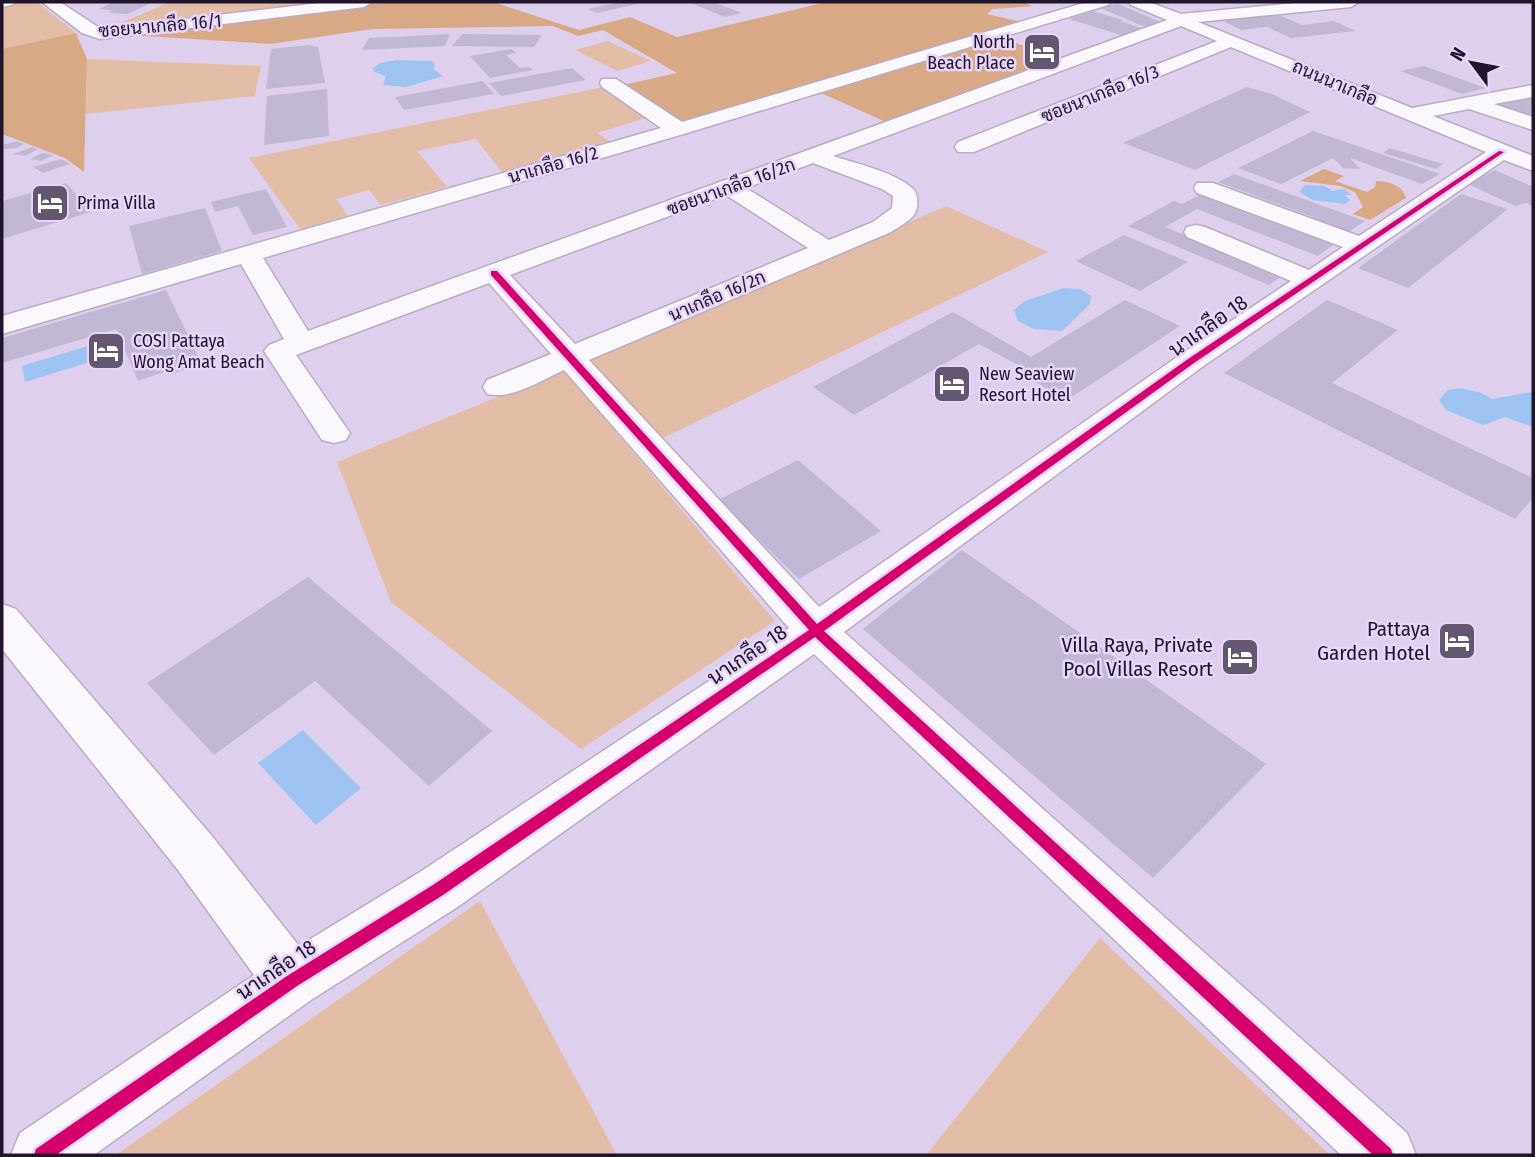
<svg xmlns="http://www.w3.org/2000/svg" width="1535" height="1157" font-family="'Fira Sans Condensed',Sarabun,sans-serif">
<rect width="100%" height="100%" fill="#ded0ec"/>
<g fill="#e4bda6">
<path d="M 37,2 L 76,33 L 2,49 L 2,4 Z"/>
<path d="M 170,2 L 329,2 L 104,30 Z"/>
<path d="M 608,41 L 651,61 L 617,71 L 575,50 Z"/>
<path d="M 87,59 L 261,66 L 255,96 L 86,114 Z"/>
<path d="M 609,86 L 652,116 L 597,133 L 610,141 L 502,172 L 476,139 L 417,151 L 447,187 L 381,205 L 369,190 L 336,199 L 348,216 L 300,229 L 249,158 Z"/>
<path d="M 946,206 L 1048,252 L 661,439 L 591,361 Z"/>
<path d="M 564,370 L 775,621 L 581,749 L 391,602 L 337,462 Z"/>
<path d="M 480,901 L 617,1155 L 116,1155 Z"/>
<path d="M 1100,938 L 1330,1155 L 926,1155 Z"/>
</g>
<g fill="#d8a984">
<path d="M 403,2 L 493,2 L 579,30 L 630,17 L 677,37 L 827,2 L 1022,2 L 1033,6 L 993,9 L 987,14 L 1021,22 L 677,123 L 623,85 L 677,73 L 603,30 L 578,36 L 553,26 L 373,29 L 270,44 L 130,35 L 337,6 Z"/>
<path d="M 76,33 L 87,59 L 84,172 L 65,158 L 2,134 L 2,49 Z"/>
<path d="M 999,37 L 1065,60 L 888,123 L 819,92 Z"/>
<path d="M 1324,169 L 1344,176 L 1335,181 L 1367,192 L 1375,187 L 1376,181 C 1388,181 1403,185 1406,198 L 1370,220 L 1353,214 L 1363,207 L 1355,192 L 1340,186 L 1300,181 Z"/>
</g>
<g fill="#9ec4f3">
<path d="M 397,60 L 432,61 L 435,65 L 433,69 L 443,76 L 406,87 L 383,85 L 386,76 L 374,72 L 373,68 L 380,63 Z"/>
<path d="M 1305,185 L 1324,186 L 1333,191 L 1344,189 L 1352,195 L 1345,195 L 1350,200 L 1345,204 L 1313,200 L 1299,192 Z"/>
<path d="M 1064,288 L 1080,289 L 1091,296 L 1090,304 L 1062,331 L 1034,329 L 1018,321 L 1014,310 L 1025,301 Z"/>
<path d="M 114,338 L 119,353 L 25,382 L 22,366 Z"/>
<path d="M 1460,388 L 1481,393 L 1492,399 L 1532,392 L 1533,427 L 1505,417 L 1483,425 L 1446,410 L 1439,400 L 1448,390 Z"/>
<path d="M 303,730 L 361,788 L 316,825 L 258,763 Z"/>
</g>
<g fill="#c1b9d3">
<path d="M 114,2 L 153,2 L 128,14 L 110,13 L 111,10 L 99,9 Z"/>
<path d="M 619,2 L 642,3 L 597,13 L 588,9 Z"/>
<path d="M 688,2 L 713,2 L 742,13 L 725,17 Z"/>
<path d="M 1118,4 L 1163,23 L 1143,26 L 1098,7 Z"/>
<path d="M 1093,11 L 1123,20 L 1120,21 L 1141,28 L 1121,35 L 1069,19 Z"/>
<path d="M 1276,14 L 1302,25 L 1334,21 L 1356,31 L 1291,38 L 1267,27 L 1241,30 L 1220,19 Z"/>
<path d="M 450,34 L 445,46 L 362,50 L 369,38 Z"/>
<path d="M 462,34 L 542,35 L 534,47 L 452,46 Z"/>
<path d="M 308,45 L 318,47 L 325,83 L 266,89 L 271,49 Z"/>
<path d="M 512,49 L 516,53 L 506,55 L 520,68 L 529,67 L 533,70 L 490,78 L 470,56 Z"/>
<path d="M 1424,66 L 1486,88 L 1462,94 L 1400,71 Z"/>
<path d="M 572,68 L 586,80 L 501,96 L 489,83 Z"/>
<path d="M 483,81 L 494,94 L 404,110 L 395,97 Z"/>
<path d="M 1247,87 L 1272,94 L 1310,112 L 1195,170 L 1123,143 Z"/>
<path d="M 327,89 L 329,136 L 264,145 L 267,96 Z"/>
<path d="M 1533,96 L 1533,113 L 1525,116 L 1495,105 Z"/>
<path d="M 1313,131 L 1440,174 L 1422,184 L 1350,158 L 1360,169 L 1343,168 L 1333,158 L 1281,184 L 1238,168 Z"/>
<path d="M 18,141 L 24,144 L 17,148 L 2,149 L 2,145 Z"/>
<path d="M 32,147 L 38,149 L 25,156 L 13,154 Z"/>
<path d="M 1390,148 L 1443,164 L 1436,169 L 1383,153 Z"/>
<path d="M 42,153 L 54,155 L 41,161 L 30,159 Z"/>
<path d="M 61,159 L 70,164 L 43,173 L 33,167 Z"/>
<path d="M 1495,170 L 1533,187 L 1533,206 L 1526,203 L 1515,206 L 1468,184 Z"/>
<path d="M 1234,174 L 1365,221 L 1344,235 L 1307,221 L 1313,217 L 1218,182 Z"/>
<path d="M 66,183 L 91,212 L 2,239 L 2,201 Z"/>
<path d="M 266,189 L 287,227 L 253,235 L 238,206 L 215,212 L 211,202 Z"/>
<path d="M 1201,194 L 1296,230 L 1302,226 L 1340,240 L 1318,256 L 1197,209 L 1165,227 L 1283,275 L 1269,285 L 1128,226 L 1174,201 L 1182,204 Z"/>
<path d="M 1461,194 L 1508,209 L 1408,288 L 1358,268 Z"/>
<path d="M 205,208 L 222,251 L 142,274 L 129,226 Z"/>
<path d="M 1124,235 L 1188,262 L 1140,291 L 1076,261 Z"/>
<path d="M 166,290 L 202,364 L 169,375 L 167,371 L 138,381 L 116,329 L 2,363 L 2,338 Z"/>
<path d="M 1125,300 L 1180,326 L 1067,400 L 1012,369 L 1018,365 L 979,344 L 854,415 L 813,387 L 953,312 L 1031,357 Z"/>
<path d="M 1327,300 L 1398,330 L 1332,383 L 1533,478 L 1533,498 L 1515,519 L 1224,373 Z"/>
<path d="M 798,460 L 881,531 L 799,579 L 718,500 Z"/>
<path d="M 962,550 L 1266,764 L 1153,878 L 863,629 Z"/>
<path d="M 308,577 L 492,731 L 429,786 L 315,681 L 214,755 L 147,683 Z"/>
</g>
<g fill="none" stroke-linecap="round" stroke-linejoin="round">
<defs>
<g id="minor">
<path d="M 2,2 L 15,2 L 12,5 L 2,7 Z"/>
<path d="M 42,2 L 60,2 L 101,29 L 327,2 L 372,2 L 364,7 L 100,39 L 82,33 Z"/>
<path d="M 1087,2 L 1111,2 L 1108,5 L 687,133 L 263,258 L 308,331 L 1167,20 L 1131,5 L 1128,2 L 1149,2 L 1181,14 L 1305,2 L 1359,2 L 1351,7 L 1198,22 L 1412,108 L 1533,85 L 1533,97 L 1494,104 L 1533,117 L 1533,130 L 1469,109 L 1433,116 L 1533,156 L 1533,171 L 1504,160 L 1202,367 L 844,632 L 1407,1133 L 1416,1155 L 1341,1155 L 814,654 L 456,908 L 311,1000 L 94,1155 L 11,1155 L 20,1133 L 254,975 L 178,870 L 2,649 L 2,604 L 16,609 L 212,836 L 299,946 L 420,872 L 789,628 L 564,370 C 542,380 512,400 487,394 L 483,387 L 487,380 L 551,354 L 489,283 L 296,355 L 350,433 L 346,440 L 334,443 L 322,440 L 264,351 L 269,345 L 284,339 L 241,264 L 2,334 L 2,316 L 661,128 L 602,87 L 600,83 L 602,79 L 616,79 L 682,122 ZM 1181,26 L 1217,41 L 958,142 L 955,147 L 958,152 L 974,152 L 1231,47 L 1486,152 L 1359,236 L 1213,183 L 1197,183 L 1194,188 L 1197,193 L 1343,247 L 1309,270 L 1205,227 L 1196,225 L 1187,227 L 1184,232 L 1187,237 L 1291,281 L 1180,355 L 819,607 L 589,360 L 891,232 C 898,227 913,220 916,211 C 918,206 918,194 914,190 C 899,173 854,163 833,156 ZM 813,163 L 882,189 L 893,196 L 892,208 L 873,222 L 829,240 L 746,188 ZM 726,195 L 808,248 L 575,344 L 510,275 Z"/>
</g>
</defs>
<use href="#minor" stroke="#b9adc5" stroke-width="3"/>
<use href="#minor" fill="#faf8fc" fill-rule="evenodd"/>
<defs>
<path id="cycleway" d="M 1499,151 L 1504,152 L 1194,363 L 824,631 L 1391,1149 L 1393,1155 L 1373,1155 L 815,637 L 443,895 L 297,986 L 56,1155 L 34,1155 L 36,1149 L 287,976 L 433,885 L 809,630 L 491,275 L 491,271 L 497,271 L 817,624 L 1188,359 Z"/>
</defs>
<use href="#cycleway" stroke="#e8d5fc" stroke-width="5"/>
<use href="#cycleway" fill="#d6006c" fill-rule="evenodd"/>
</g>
<defs>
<symbol id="hotel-square" viewBox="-11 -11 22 22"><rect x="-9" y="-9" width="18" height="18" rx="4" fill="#63566f" stroke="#e8d5fc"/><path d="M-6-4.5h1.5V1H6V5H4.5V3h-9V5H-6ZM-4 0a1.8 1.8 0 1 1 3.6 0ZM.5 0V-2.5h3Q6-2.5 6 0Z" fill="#fff"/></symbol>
</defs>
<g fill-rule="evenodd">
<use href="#hotel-square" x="1020" y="30" width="44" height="44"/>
<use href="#hotel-square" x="28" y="181" width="44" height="44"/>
<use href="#hotel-square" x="84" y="329" width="44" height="44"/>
<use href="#hotel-square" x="930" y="362" width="44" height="44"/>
<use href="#hotel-square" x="1435" y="619" width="44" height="44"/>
<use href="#hotel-square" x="1218" y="635" width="44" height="44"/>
</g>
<g text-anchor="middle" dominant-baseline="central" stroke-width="5" stroke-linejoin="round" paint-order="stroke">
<g font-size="18" fill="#21152c" stroke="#e8d5fc">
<text transform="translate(160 26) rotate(-5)">ซอยนาเกลือ 16/1</text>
<text transform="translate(1335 83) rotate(23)">ถนนนาเกลือ</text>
<text transform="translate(1100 94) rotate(-22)">ซอยนาเกลือ 16/3</text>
<text transform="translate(553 165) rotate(-16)">นาเกลือ 16/2</text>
<text transform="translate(731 187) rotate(-20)">ซอยนาเกลือ 16/2ก</text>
<text transform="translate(717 296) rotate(-23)">นาเกลือ 16/2ก</text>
</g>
<g font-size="18" fill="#21152c" stroke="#e8d5fc" text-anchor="start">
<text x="1015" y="42" text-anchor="end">North<tspan x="1015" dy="21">Beach Place</tspan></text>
<text x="77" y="203">Prima Villa</text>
<text x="133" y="341">COSI Pattaya<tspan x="133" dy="21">Wong Amat Beach</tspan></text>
<text x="979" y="374">New Seaview<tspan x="979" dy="21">Resort Hotel</tspan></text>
</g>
<g font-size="21" fill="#21152c" stroke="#e8d5fc">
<text transform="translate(1208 326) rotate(-35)">นาเกลือ 18</text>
<text transform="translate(747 655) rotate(-34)">นาเกลือ 18</text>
<text transform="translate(276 970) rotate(-34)">นาเกลือ 18</text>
</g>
<g font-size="21" fill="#21152c" stroke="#e8d5fc" text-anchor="end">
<text x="1430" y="629">Pattaya<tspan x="1430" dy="24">Garden Hotel</tspan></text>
<text x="1213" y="645">Villa Raya, Private<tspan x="1213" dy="24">Pool Villas Resort</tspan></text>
</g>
</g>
<rect width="1535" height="1157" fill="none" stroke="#21152c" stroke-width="7"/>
<g transform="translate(1472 63) rotate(302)" stroke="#e8d5fc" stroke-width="5" paint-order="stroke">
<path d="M0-5L12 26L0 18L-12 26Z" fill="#21152c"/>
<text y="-10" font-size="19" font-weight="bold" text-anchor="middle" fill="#21152c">N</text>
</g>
</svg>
